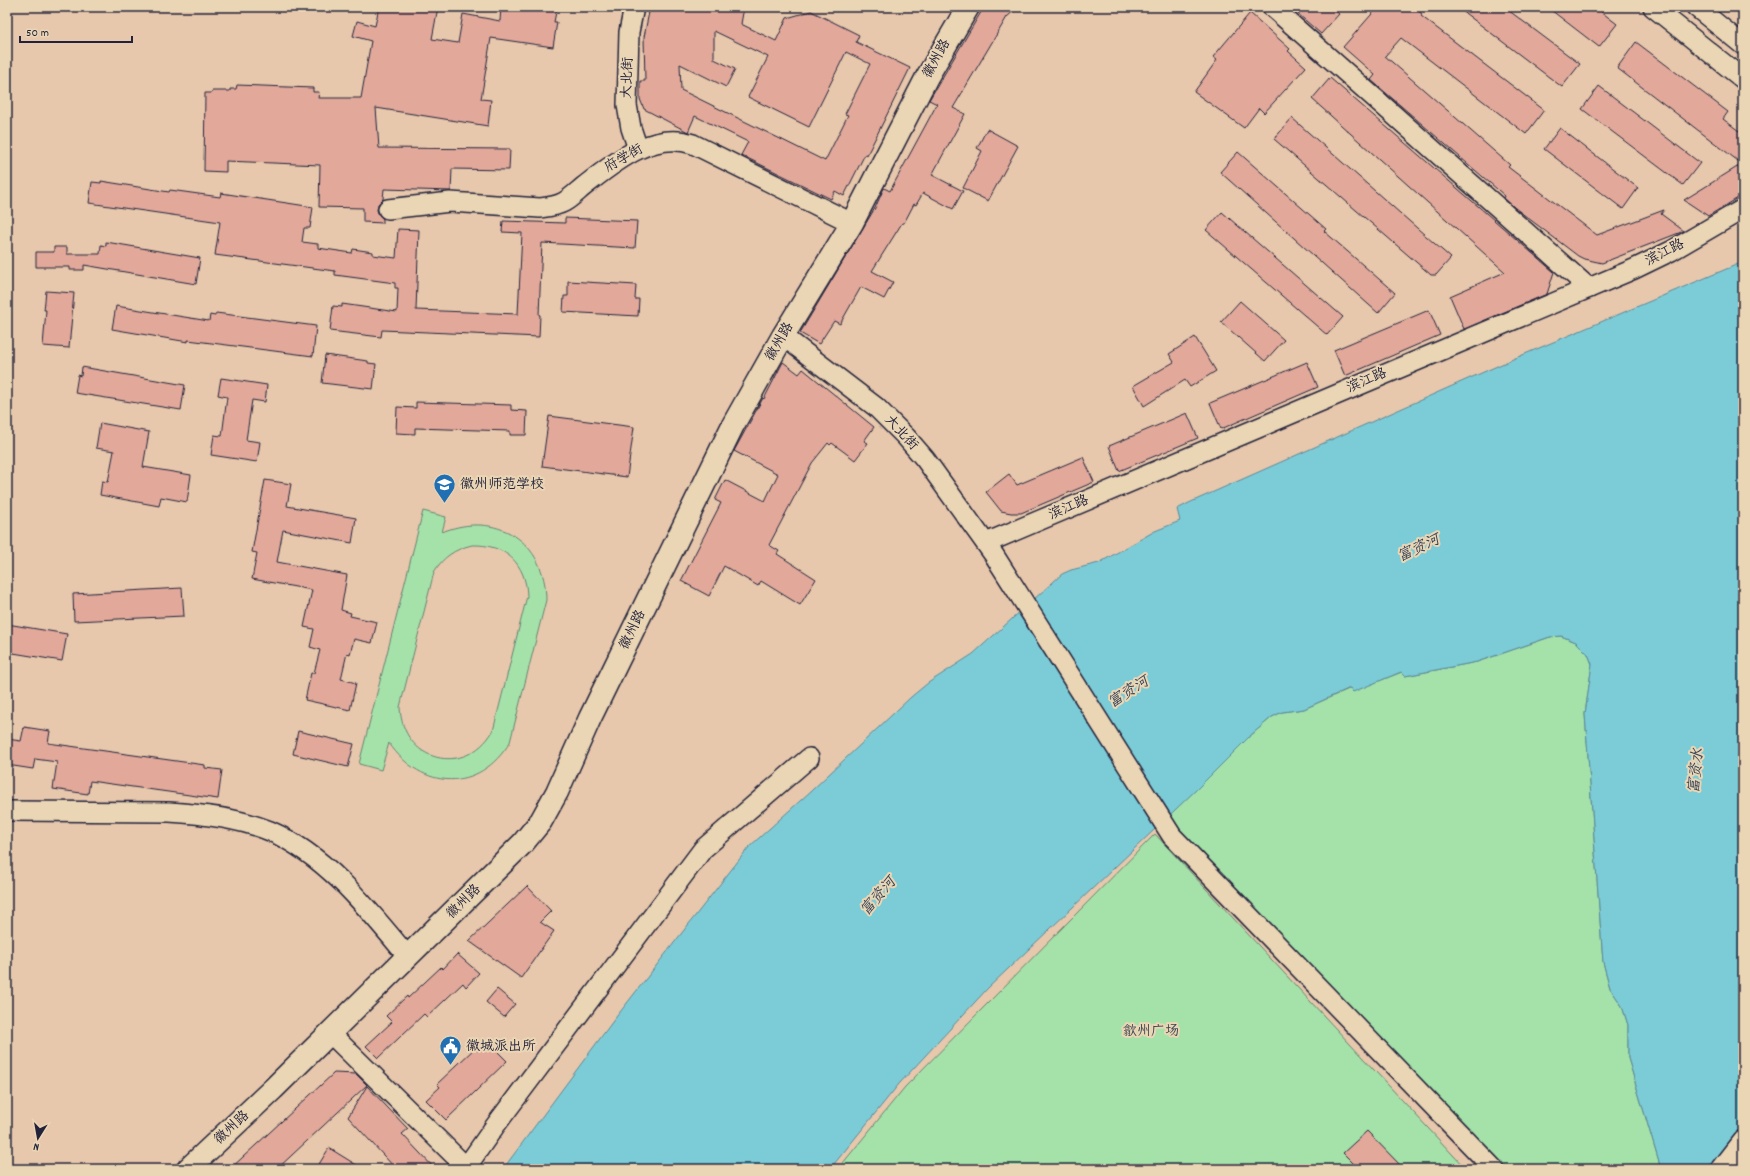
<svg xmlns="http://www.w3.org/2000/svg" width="1750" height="1176" font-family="Dekko,'LXGW WenKai TC',sans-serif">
<rect width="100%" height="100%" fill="#e8c8ac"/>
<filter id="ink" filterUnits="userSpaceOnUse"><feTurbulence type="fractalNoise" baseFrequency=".025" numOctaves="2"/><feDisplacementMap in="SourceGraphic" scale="8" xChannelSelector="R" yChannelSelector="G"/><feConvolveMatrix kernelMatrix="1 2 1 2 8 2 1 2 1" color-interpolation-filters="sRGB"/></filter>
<g filter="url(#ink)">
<g fill="#a5e2a9" stroke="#648272" fill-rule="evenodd">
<path d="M 423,511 L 446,517 L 442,532 C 496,510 546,541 546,600 L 510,742 C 479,793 422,791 389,743 L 381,770 L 359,764 ZM 472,545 C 505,544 526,563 527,596 L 493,731 C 465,778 402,762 400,707 L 434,572 C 443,557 455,549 472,545 Z"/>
<path d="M 1561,636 L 1576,642 L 1588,654 L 1592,664 L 1585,714 L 1603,962 L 1610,988 L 1622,1006 L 1628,1025 L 1628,1058 L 1661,1169 L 1507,1169 L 1472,1136 L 1177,831 L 1169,815 L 1250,736 L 1272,717 L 1282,712 L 1304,709 L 1351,688 L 1353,691 L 1402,672 L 1405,676 L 1477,662 L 1550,637 Z"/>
<path d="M 1155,834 L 1466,1169 L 838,1169 L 905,1087 Z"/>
</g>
<path fill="#7cccd7" stroke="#588899" d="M 1743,262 L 1743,1169 L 1661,1169 L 1628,1058 L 1628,1025 L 1622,1006 L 1610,988 L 1603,962 L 1585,714 L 1592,664 L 1588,654 L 1576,642 L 1561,636 L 1550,637 L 1477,662 L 1405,676 L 1401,672 L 1353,692 L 1350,688 L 1304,709 L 1282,712 L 1272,717 L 1250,736 L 1196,790 L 988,988 L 899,1084 L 830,1169 L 503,1169 L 613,1021 L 749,847 L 811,791 L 911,697 L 928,683 L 973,654 L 1062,574 L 1071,570 L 1099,563 L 1155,531 L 1180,521 L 1177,509 L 1191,502 L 1513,359 Z"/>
<g fill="#e2a99b" stroke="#22223b" fill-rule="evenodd">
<path d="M 379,7 L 438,7 L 432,39 L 458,43 L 463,14 L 500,21 L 501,7 L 557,7 L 554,22 L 557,22 L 553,47 L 491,38 L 481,99 L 491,100 L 488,126 L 376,108 L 379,148 L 510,149 L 509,170 L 452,169 L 451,191 L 384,189 L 383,199 L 378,204 L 377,210 L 379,215 L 383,219 L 383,223 L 363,222 L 363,208 L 319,207 L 320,165 L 226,161 L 226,172 L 204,171 L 205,93 L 211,93 L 212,91 L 230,91 L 230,89 L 236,89 L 237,85 L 313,88 L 313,92 L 319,92 L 318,98 L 361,98 L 371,41 L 353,36 L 357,21 L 375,26 Z"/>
<path d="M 650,7 L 744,7 L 741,24 L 776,41 L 787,18 L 811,11 L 859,35 L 856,42 L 910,68 L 867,155 L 865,154 L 844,196 L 835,191 L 831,199 L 741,155 L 748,142 L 695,116 L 688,132 L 644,109 L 640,99 L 640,81 L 645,81 L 644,37 ZM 714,31 L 768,57 L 748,97 L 809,127 L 846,52 L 870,64 L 845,114 L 848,115 L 825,161 L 681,90 L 680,64 L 726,87 L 735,69 L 714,59 Z"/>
<path d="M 984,7 L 1018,7 L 1007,17 L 953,108 L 965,114 L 932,175 L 963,191 L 953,209 L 923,193 L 916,205 L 914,204 L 904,223 L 902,223 L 872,271 L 893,282 L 884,299 L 861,287 L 840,324 L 834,321 L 819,344 L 800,333 L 875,208 L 884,188 L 890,191 L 937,104 L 929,100 Z"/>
<path d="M 1290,7 L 1331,7 L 1339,14 L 1321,34 Z"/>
<path d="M 1378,7 L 1414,7 L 1422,14 L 1421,16 L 1544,110 L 1526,134 L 1401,38 L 1385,56 L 1510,165 L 1508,167 L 1597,235 L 1664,210 L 1661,214 L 1684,231 L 1602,263 L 1584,259 L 1578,256 L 1515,208 L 1504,198 L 1505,196 L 1371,80 L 1375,75 L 1343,47 Z"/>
<path d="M 1457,7 L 1504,7 L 1580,64 L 1562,87 Z"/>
<path d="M 1547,7 L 1595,7 L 1617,24 L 1599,47 Z"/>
<path d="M 1250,13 L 1290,49 L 1288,51 L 1306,67 L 1264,113 L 1259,108 L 1244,128 L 1194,92 L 1217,60 L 1213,57 Z"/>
<path d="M 1636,42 L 1728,112 L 1723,119 L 1743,134 L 1743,195 L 1708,216 L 1684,200 L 1742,164 L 1617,68 Z"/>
<path d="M 1330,78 L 1554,272 L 1547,294 L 1464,329 L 1450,296 L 1505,272 L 1312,99 Z"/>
<path d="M 1599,86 L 1700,163 L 1683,185 L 1582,109 Z"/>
<path d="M 1292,118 L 1451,258 L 1436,275 L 1431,275 L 1274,139 Z"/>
<path d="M 1560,128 L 1638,188 L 1623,209 L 1544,149 Z"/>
<path d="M 987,129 L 1018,146 L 988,201 L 963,188 L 982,151 L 977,148 Z"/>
<path d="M 1238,152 L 1326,229 L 1324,231 L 1395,293 L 1378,313 L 1220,172 Z"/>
<path d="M 101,181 L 169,192 L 170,190 L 220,197 L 221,193 L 313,207 L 310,228 L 304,228 L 302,242 L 318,244 L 318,248 L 352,253 L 353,249 L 373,252 L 373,255 L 396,258 L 398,229 L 419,230 L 416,310 L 518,314 L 522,233 L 502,232 L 503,221 L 565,223 L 565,218 L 637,221 L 635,248 L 542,243 L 539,315 L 540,315 L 539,337 L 382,330 L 381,337 L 330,331 L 333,306 L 342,307 L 342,304 L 397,312 L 398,288 L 395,288 L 395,283 L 335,275 L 335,271 L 215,255 L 220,222 L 89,203 L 92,182 L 101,183 Z"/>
<path d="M 1222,212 L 1343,317 L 1327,335 L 1206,230 Z"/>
<path d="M 106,242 L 200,258 L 196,284 L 84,265 L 84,270 L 70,270 L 70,267 L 36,267 L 36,252 L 54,252 L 54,247 L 67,247 L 67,254 L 100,254 L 101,245 L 106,246 Z"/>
<path d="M 568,281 L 636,285 L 635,299 L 639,299 L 638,316 L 563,312 L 564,296 L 568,296 Z"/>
<path d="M 46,291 L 74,293 L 69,348 L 43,346 L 46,310 L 44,310 Z"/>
<path d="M 1240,301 L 1284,340 L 1265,361 L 1221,322 Z"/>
<path d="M 116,306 L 209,321 L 210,315 L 215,316 L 216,313 L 316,326 L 313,356 L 188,340 L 188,342 L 112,329 Z"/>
<path d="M 1429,310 L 1440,335 L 1345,376 L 1334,350 Z"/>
<path d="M 1195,337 L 1216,371 L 1190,387 L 1185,380 L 1144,406 L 1133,386 L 1174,362 L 1169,354 Z"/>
<path d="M 325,355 L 368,361 L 368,363 L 376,364 L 373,389 L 322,383 Z"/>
<path d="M 783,362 L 799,374 L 803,369 L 874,427 L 864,441 L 868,443 L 855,460 L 832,443 L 830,445 L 828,443 L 812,463 L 769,545 L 779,551 L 777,554 L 816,579 L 800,605 L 761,581 L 758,586 L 724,566 L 709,596 L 681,581 L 721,503 L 715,500 L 725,480 L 765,501 L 778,474 L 734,451 L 763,398 L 764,399 Z"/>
<path d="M 1307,362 L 1318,387 L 1221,429 L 1210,403 Z"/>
<path d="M 82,367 L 185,385 L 181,410 L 75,393 L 78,375 L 81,376 Z"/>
<path d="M 221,378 L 267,385 L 265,402 L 252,400 L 246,440 L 260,442 L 257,462 L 211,455 L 214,435 L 222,436 L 227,397 L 218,395 Z"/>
<path d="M 416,402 L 511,405 L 511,410 L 527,411 L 526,435 L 510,435 L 510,431 L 415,428 L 415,434 L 396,433 L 397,407 L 416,408 Z"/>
<path d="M 1187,413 L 1198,438 L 1119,471 L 1109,446 Z"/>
<path d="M 549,416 L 634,427 L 627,477 L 542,466 Z"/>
<path d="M 100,423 L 149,432 L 143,467 L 191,475 L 187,502 L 161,497 L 159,506 L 100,495 L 102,481 L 108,482 L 114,451 L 96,448 Z"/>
<path d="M 1083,457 L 1094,482 L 1021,513 L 1011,513 L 1001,511 L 986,492 L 1009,474 L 1017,485 Z"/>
<path d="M 265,480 L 291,484 L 287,506 L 356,518 L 352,543 L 283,530 L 277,562 L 347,575 L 341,610 L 351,613 L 350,616 L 377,622 L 372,643 L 354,639 L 350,654 L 347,653 L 341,679 L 356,683 L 350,710 L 305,700 L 311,673 L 314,673 L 320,650 L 310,647 L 314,629 L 304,627 L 312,590 L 252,579 L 257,553 L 252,552 Z"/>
<path d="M 182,588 L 184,616 L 74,621 L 73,594 Z"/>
<path d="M 7,624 L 67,634 L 62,661 L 7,652 Z"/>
<path d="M 24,727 L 50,731 L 48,743 L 205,765 L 205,768 L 222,770 L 218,799 L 90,781 L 88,794 L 53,789 L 57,762 L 35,759 L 33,769 L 7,765 L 7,739 L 21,741 Z"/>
<path d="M 298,731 L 354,744 L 348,767 L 293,754 Z"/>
<path d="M 527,886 L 551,911 L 540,922 L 554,931 L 521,978 L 469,941 Z"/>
<path d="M 457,954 L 479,973 L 466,987 L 463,983 L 427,1017 L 424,1014 L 378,1058 L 366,1046 L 392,1022 L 386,1016 L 407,996 L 408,998 L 441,967 L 443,969 Z"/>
<path d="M 497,989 L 515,1004 L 504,1017 L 486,1002 Z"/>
<path d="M 487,1041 L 507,1061 L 446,1120 L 426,1100 L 440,1087 L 437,1084 L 475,1048 L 478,1051 Z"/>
<path d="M 334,1073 L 356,1074 L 367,1085 L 277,1169 L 230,1169 Z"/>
<path d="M 367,1086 L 408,1129 L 402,1134 L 435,1169 L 396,1169 L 348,1117 Z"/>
<path d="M 1367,1131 L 1404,1169 L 1359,1169 L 1343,1153 Z"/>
<path d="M 329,1148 L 363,1169 L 316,1169 Z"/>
</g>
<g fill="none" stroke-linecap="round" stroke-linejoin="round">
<defs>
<g id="minor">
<path d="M 634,7 L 629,32 L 627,105 L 631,128 L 638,149"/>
<path d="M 1272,7 L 1589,288"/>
<path d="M 1653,7 L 1743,79"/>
<path d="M 1696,7 L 1743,45"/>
<path d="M 388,209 L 450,202 L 540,208 C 548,207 557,206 564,202 C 571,198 577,192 583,187 C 614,163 652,130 693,144 L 852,223"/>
<path d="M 783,336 L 876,407 L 906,437 L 925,459 L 994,555 L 1172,836 L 1494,1169"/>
<path d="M 986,543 L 1634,269 L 1671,251 L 1743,209"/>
<path d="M 7,811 L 169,812 C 203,814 239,818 270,831 C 327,856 369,910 408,957"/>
<path d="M 330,1033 L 466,1167"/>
<path d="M 465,1169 L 495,1126 L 703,849 L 809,758"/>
</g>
<path id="major" d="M 188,1169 L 273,1089 L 523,843 L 541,821 L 557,792 L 590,718 L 733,425 L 783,336 L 852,223 L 927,77 L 968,7"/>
<path id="highway" d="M 1722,1169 L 1743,1142"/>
</defs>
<use href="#minor" stroke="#22223b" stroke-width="22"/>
<use href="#major" stroke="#22223b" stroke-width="25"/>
<use href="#highway" stroke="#22223b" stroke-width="25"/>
<use href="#minor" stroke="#ead5b4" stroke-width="19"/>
<use href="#major" stroke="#ead5b4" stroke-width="22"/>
<use href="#highway" stroke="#ead5b4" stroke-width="22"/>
</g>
</g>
<defs>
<symbol id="school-pin" viewBox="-11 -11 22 30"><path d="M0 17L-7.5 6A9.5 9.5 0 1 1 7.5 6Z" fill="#1f6fb2" stroke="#ead5b4"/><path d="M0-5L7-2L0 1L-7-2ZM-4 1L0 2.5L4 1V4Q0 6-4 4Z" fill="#fff"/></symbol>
<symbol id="civic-pin" viewBox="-11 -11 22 30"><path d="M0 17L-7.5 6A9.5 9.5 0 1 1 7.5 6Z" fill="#1f6fb2" stroke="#ead5b4"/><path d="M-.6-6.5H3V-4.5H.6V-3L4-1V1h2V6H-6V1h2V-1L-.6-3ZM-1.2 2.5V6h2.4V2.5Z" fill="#fff"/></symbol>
</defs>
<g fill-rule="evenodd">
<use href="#school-pin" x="432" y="472" width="25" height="34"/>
<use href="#civic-pin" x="438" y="1034" width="25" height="34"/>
</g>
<g text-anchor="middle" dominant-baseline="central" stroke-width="4" stroke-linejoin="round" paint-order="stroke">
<g font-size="14" fill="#22223b" stroke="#ead5b4">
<text transform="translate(937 59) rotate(-61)">徽州路</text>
<text transform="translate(628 78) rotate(-88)">大北街</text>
<text transform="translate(624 159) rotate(-30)">府学街</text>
<text transform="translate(1665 253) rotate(-27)">滨江路</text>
<text transform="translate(780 342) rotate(-60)">徽州路</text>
<text transform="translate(1367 381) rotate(-23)">滨江路</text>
<text transform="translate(901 433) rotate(47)">大北街</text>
<text transform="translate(1069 508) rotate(-23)">滨江路</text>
<text transform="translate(633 630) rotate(-64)">徽州路</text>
<text transform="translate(464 902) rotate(-45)">徽州路</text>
<text transform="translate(232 1128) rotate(-43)">徽州路</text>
</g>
<g font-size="14" fill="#22223b" stroke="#ead5b4" text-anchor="start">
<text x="460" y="485">徽州师范学校</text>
<text x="466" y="1047">徽城派出所</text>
</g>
<g font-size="14" fill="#3c4851" stroke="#ead5b4">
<text x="1151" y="1032">歙州广场</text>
</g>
<g font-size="15" font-style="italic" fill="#34445a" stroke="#ead5b4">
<text transform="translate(1419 549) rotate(-25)">富资河</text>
<text transform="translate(1129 693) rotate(-33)">富资河</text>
<text transform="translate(1697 771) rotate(-84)">富资水</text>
<text transform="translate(879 897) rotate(-49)">富资河</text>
</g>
</g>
<rect width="1750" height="1176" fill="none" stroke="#ead5b4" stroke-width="24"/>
<rect x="12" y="12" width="1726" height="1152" fill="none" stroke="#22223b" stroke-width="1.5" filter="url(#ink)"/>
<g transform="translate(38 1138) rotate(191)" stroke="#ead5b4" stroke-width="3" paint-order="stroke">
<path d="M0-3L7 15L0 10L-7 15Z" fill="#22223b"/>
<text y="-6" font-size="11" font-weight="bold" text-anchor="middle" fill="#22223b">N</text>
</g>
<path d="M20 36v6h112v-6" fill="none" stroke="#22223b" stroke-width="2"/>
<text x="26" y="36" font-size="12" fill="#22223b" stroke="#ead5b4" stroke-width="3" paint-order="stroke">50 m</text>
</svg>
